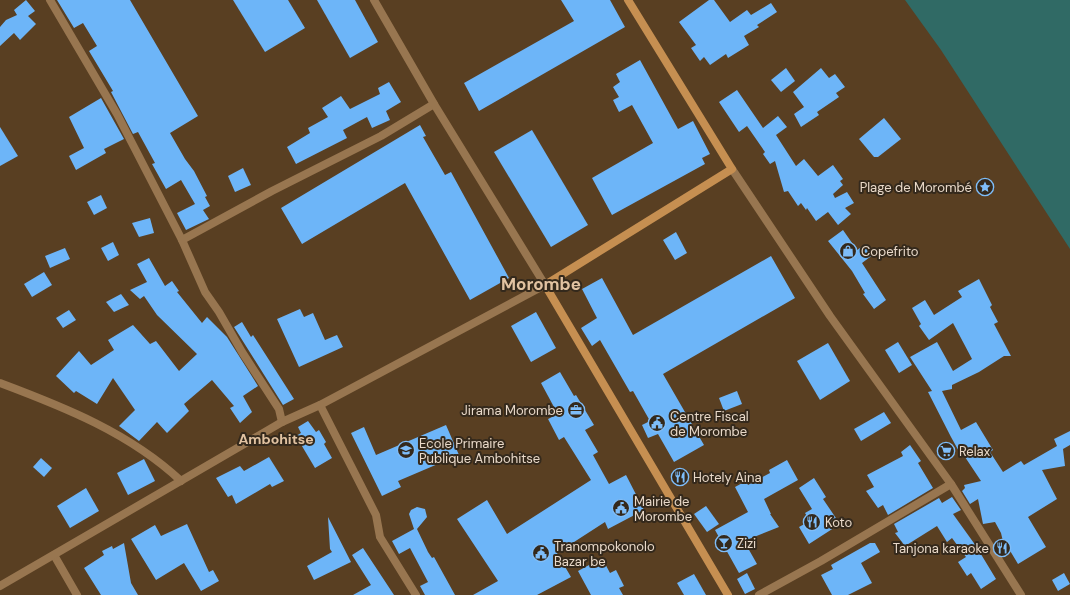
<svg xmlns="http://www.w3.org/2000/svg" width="1070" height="595" font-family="'DM Sans',sans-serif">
<rect width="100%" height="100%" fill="#593f22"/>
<path fill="#306a65" d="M 905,0 L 1070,0 L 1070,249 L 941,50 Z"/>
<g fill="#6db5f8">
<path d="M 26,0 L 35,11 L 28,16 L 36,24 L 20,40 L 14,33 L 0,46 L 0,27 L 6,20 L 17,15 L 14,10 Z"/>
<path d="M 57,0 L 130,0 L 198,116 L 170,133 L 185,159 L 194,171 L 207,196 L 205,197 L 210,206 L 203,210 L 209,219 L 186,230 L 177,213 L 195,204 L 181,180 L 166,189 L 152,164 L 155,163 L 138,132 L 133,134 L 111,92 L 113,91 L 89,51 L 97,46 L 83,23 L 74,28 Z"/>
<path d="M 233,0 L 288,0 L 305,28 L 265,52 Z"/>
<path d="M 317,0 L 355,0 L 378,42 L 350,58 Z"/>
<path d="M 561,0 L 610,0 L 625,27 L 479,111 L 464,83 L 574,21 Z"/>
<path d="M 709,0 L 714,0 L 730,22 L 747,10 L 751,15 L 771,3 L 777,12 L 757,25 L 759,27 L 744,36 L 749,45 L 728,58 L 726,54 L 710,65 L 704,57 L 700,61 L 691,48 L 696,45 L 679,22 Z"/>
<path d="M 640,60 L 678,129 L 693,121 L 710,154 L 702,158 L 705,164 L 612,215 L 592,178 L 653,143 L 632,105 L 619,112 L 613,100 L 619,97 L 613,87 L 620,82 L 616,74 Z"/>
<path d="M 786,68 L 795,81 L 781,92 L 771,80 Z"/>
<path d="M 821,68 L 829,78 L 835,74 L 845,87 L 836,93 L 839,97 L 817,112 L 819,115 L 801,127 L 794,114 L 804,107 L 793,92 Z"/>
<path d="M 389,82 L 401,102 L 386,111 L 390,120 L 372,128 L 367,117 L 343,130 L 347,138 L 296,164 L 287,147 L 310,133 L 308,128 L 328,117 L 322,108 L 341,96 L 350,109 L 380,94 L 378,88 Z"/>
<path d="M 737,90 L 763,128 L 778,116 L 787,127 L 776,135 L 796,166 L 804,159 L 818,176 L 833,165 L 843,179 L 840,181 L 843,185 L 833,194 L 835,198 L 847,192 L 854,203 L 845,208 L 851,214 L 838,225 L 828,212 L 816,221 L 807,208 L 806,210 L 801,203 L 798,206 L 788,191 L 784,192 L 775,161 L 770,164 L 763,154 L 765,152 L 747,126 L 739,132 L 719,102 Z"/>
<path d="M 101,98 L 124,139 L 104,149 L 106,153 L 76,170 L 69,156 L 84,148 L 69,117 Z"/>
<path d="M 884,118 L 901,139 L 878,157 L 874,157 L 859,139 Z"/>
<path d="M 420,125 L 426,136 L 423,137 L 445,175 L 451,172 L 509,278 L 470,300 L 405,183 L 302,244 L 281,208 Z"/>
<path d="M 0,127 L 18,156 L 0,166 Z"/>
<path d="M 532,130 L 588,225 L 551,247 L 494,152 Z"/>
<path d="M 243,168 L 251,185 L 235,192 L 228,176 Z"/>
<path d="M 101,195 L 107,208 L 94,215 L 87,202 Z"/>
<path d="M 150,218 L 154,233 L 139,237 L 132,223 Z"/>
<path d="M 843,230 L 857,250 L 866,244 L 874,254 L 862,263 L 886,300 L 874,309 L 863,294 L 865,293 L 852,271 L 828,241 Z"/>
<path d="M 676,232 L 687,253 L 675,260 L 663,240 Z"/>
<path d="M 113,242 L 119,255 L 108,261 L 101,248 Z"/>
<path d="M 65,248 L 70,259 L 50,268 L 45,256 Z"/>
<path d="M 771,256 L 795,298 L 663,374 L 704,445 L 674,462 L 658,434 L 648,438 L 642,425 L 650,421 L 633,391 L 630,392 L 600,340 L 592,346 L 581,328 L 597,318 L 582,289 L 602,278 L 633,335 Z"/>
<path d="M 149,258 L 165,286 L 172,281 L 179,291 L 177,292 L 202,323 L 207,317 L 227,337 L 258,386 L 243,396 L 252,412 L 240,423 L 230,408 L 234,406 L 212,380 L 184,404 L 189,411 L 167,433 L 157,422 L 139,441 L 119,426 L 135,410 L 113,378 L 97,404 L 76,391 L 74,393 L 56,376 L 79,351 L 91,365 L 114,350 L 108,340 L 133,325 L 150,344 L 156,341 L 179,371 L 197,354 L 157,315 L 144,296 L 140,299 L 130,290 L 147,282 L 137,264 Z"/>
<path d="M 44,272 L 52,285 L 32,297 L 24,284 Z"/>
<path d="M 979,279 L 992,305 L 990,307 L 998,322 L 994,324 L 1011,356 L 1004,356 L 979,372 L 952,385 L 952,389 L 942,391 L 961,430 L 976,422 L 993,450 L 990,452 L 1003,472 L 1021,461 L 1024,465 L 1057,446 L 1054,439 L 1070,431 L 1070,445 L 1063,449 L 1065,466 L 1042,470 L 1057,499 L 1028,517 L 1046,547 L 1018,564 L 1009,549 L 1005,550 L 1001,533 L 995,522 L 983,524 L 978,499 L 970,504 L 962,491 L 965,488 L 964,485 L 981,481 L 963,454 L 961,455 L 951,437 L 928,392 L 932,391 L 910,357 L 937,342 L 953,371 L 972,359 L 953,323 L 929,340 L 919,326 L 921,324 L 912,308 L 925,300 L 934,315 L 962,297 L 958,291 Z"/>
<path d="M 121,294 L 129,305 L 114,312 L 106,302 Z"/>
<path d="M 300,309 L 304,317 L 313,313 L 325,340 L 337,335 L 343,347 L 299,367 L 277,319 Z"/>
<path d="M 69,310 L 76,320 L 63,328 L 56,318 Z"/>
<path d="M 536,312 L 556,348 L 531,362 L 511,326 Z"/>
<path d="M 242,322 L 251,337 L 253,335 L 294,399 L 283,405 L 234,327 Z"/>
<path d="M 898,342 L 912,365 L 899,373 L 885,350 Z"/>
<path d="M 828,343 L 850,381 L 820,400 L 797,361 Z"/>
<path d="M 560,372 L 574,396 L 576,395 L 594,425 L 585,430 L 598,452 L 593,455 L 609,484 L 626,475 L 644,510 L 608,529 L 605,522 L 557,553 L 571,577 L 537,595 L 473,595 L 498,581 L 457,519 L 487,500 L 507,534 L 591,480 L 564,437 L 559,440 L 548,419 L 554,416 L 550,410 L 554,407 L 541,383 Z"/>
<path d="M 737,391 L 742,404 L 724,411 L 719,398 Z"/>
<path d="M 884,412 L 891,423 L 861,441 L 854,429 Z"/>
<path d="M 308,421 L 316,432 L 319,430 L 326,442 L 324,444 L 332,458 L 315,468 L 296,436 L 301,433 L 298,427 Z"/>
<path d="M 446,425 L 459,455 L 398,481 L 401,487 L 382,496 L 351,433 L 364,427 L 376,455 Z"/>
<path d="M 910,445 L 921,461 L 918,463 L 933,488 L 888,515 L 883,505 L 878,508 L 866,491 L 874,487 L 867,475 L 903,456 L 901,452 Z"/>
<path d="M 269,457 L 284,481 L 272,487 L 270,484 L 236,504 L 232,495 L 228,497 L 216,478 L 240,466 L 244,471 Z"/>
<path d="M 41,458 L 52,468 L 44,477 L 33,467 Z"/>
<path d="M 144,459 L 155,481 L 128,495 L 117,473 Z"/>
<path d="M 787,460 L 798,480 L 764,499 L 771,514 L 770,514 L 779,527 L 744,541 L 757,564 L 739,573 L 715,530 L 748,512 L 735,487 L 746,481 L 748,485 L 770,473 L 769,470 Z"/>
<path d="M 814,478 L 826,497 L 823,499 L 840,524 L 809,544 L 799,527 L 810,521 L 805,513 L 812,509 L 799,488 Z"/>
<path d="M 86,488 L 99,511 L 70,528 L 57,506 Z"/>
<path d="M 952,497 L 961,510 L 953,514 L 976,546 L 996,579 L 981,589 L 971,573 L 967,576 L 958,562 L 966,557 L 952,538 L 947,542 L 937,526 L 905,546 L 895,533 L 898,532 L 894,524 L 939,498 L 942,503 Z"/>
<path d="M 706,506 L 719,524 L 707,532 L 694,514 Z"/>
<path d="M 417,507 L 425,509 L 427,517 L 417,529 L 428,552 L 432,558 L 434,557 L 455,595 L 425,595 L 420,586 L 428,582 L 410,548 L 399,554 L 392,541 L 414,529 L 409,514 L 411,510 Z"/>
<path d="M 328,517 L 351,562 L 314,580 L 307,566 L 332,552 L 330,549 Z"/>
<path d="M 187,524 L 209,572 L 213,570 L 219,581 L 201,591 L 184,563 L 156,580 L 131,539 L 155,525 L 161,536 Z"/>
<path d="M 124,543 L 131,583 L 138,595 L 101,595 L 84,568 L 104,555 L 102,551 L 112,546 L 113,549 Z"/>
<path d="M 870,543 L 875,543 L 880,552 L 861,563 L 872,583 L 848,595 L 832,595 L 821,575 L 833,569 L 831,565 Z"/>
<path d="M 363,548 L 394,595 L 353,595 L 371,585 L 352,555 Z"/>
<path d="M 602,558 L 610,573 L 616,570 L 624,586 L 619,588 L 623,595 L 591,595 L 578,571 Z"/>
<path d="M 747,573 L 755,589 L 745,594 L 737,579 Z"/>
<path d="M 1064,573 L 1070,584 L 1058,591 L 1052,580 Z"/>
<path d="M 694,574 L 706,595 L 684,595 L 677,583 Z"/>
</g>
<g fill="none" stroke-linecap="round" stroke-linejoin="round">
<g stroke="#987650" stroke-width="8">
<path d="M 50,0 L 117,114 L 182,240 L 205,292 L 219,312 L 242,352 L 279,409 L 282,422"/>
<path d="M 732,169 L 830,316 L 951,484 L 1021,595"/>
<path d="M 182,240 L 272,191 L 381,136 L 434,104"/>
<path d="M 0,383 C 64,407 130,433 181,481"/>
<path d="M 320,405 L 376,515 L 380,537 L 416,595"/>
<path d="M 54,555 L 77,595"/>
<path d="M 0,586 L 282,422 L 320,405 L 545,285 L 434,104 L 374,0"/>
<path d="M 759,595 L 821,561 L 951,484"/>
</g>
<path stroke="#c68f51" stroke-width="8" d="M 628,0 L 732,169 L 545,285 L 728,595"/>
</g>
<defs>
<symbol id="sight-ring" viewBox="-11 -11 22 22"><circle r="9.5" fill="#34291c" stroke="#7ebdf9" stroke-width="1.5"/><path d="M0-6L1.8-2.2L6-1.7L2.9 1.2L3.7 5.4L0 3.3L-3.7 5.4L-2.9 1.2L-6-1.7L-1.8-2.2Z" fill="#7ebdf9"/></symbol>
<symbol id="shop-ring" viewBox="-11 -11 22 22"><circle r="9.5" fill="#34291c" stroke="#7ebdf9" stroke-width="1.5"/><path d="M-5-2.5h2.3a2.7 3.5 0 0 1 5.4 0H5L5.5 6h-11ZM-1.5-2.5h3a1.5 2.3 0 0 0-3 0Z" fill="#7ebdf9"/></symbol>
<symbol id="office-ring" viewBox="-11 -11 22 22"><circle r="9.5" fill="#34291c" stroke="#7ebdf9" stroke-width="1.5"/><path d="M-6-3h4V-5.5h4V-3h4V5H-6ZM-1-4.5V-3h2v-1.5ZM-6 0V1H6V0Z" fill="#7ebdf9"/></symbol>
<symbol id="civic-ring" viewBox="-11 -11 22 22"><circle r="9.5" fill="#34291c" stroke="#7ebdf9" stroke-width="1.5"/><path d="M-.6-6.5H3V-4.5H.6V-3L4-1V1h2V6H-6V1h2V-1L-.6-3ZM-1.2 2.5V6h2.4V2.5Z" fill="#7ebdf9"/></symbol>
<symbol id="school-ring" viewBox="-11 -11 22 22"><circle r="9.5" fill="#34291c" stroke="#7ebdf9" stroke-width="1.5"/><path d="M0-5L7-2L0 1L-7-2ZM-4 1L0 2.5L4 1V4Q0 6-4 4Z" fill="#7ebdf9"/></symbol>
<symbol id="supermarket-ring" viewBox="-11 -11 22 22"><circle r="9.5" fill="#34291c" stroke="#7ebdf9" stroke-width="1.5"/><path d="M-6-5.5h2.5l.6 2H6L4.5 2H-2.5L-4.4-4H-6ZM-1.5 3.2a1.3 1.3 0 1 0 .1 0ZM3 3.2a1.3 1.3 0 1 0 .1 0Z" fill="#7ebdf9"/></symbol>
<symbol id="restaurant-ring" viewBox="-11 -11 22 22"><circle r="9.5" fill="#34291c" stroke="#7ebdf9" stroke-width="1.5"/><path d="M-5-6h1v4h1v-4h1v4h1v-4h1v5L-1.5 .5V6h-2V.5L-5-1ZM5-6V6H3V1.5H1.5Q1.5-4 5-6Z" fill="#7ebdf9"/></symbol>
<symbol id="bar-ring" viewBox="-11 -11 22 22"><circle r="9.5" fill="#34291c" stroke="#7ebdf9" stroke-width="1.5"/><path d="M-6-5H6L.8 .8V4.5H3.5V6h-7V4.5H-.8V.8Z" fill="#7ebdf9"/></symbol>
</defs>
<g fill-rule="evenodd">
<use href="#sight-ring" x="975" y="177" width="20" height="20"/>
<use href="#shop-ring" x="838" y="241" width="20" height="20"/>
<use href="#office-ring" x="566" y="400" width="20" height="20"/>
<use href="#civic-ring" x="647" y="413" width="20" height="20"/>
<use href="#school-ring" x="396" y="440" width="20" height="20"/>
<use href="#supermarket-ring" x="936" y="441" width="20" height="20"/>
<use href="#restaurant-ring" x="670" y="467" width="20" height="20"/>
<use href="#civic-ring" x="611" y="498" width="20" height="20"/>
<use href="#restaurant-ring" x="802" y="512" width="20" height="20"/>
<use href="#bar-ring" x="714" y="533" width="20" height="20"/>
<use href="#restaurant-ring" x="992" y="538" width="20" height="20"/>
<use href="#civic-ring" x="531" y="543" width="20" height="20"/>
</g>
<g text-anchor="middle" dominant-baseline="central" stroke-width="4" stroke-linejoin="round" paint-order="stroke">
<g font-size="13" fill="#e9d9c9" stroke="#34291c" text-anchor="start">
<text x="972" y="187" text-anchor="end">Plage de Morombé</text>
<text x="861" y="251">Copefrito</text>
<text x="563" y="410" text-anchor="end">Jirama Morombe</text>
<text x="670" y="416">Centre Fiscal<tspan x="670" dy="15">de Morombe</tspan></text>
<text x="419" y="443">Ecole Primaire<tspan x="419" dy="15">Publique Ambohitse</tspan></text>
<text x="959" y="451">Relax</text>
<text x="693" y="477">Hotely Aina</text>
<text x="634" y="501">Mairie de<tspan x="634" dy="15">Morombe</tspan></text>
<text x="825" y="522">Koto</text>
<text x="737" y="543">Zizi</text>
<text x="554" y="546">Tranompokonolo<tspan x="554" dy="15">Bazar be</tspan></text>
<text x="989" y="548" text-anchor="end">Tanjona karaoke</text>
</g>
<g font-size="14" font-weight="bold" fill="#e1c2a1" stroke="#34291c">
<text x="276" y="439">Ambohitse</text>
</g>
<g font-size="17" font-weight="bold" fill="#e1c2a1" stroke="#34291c">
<text x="541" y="284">Morombe</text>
</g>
</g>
</svg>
